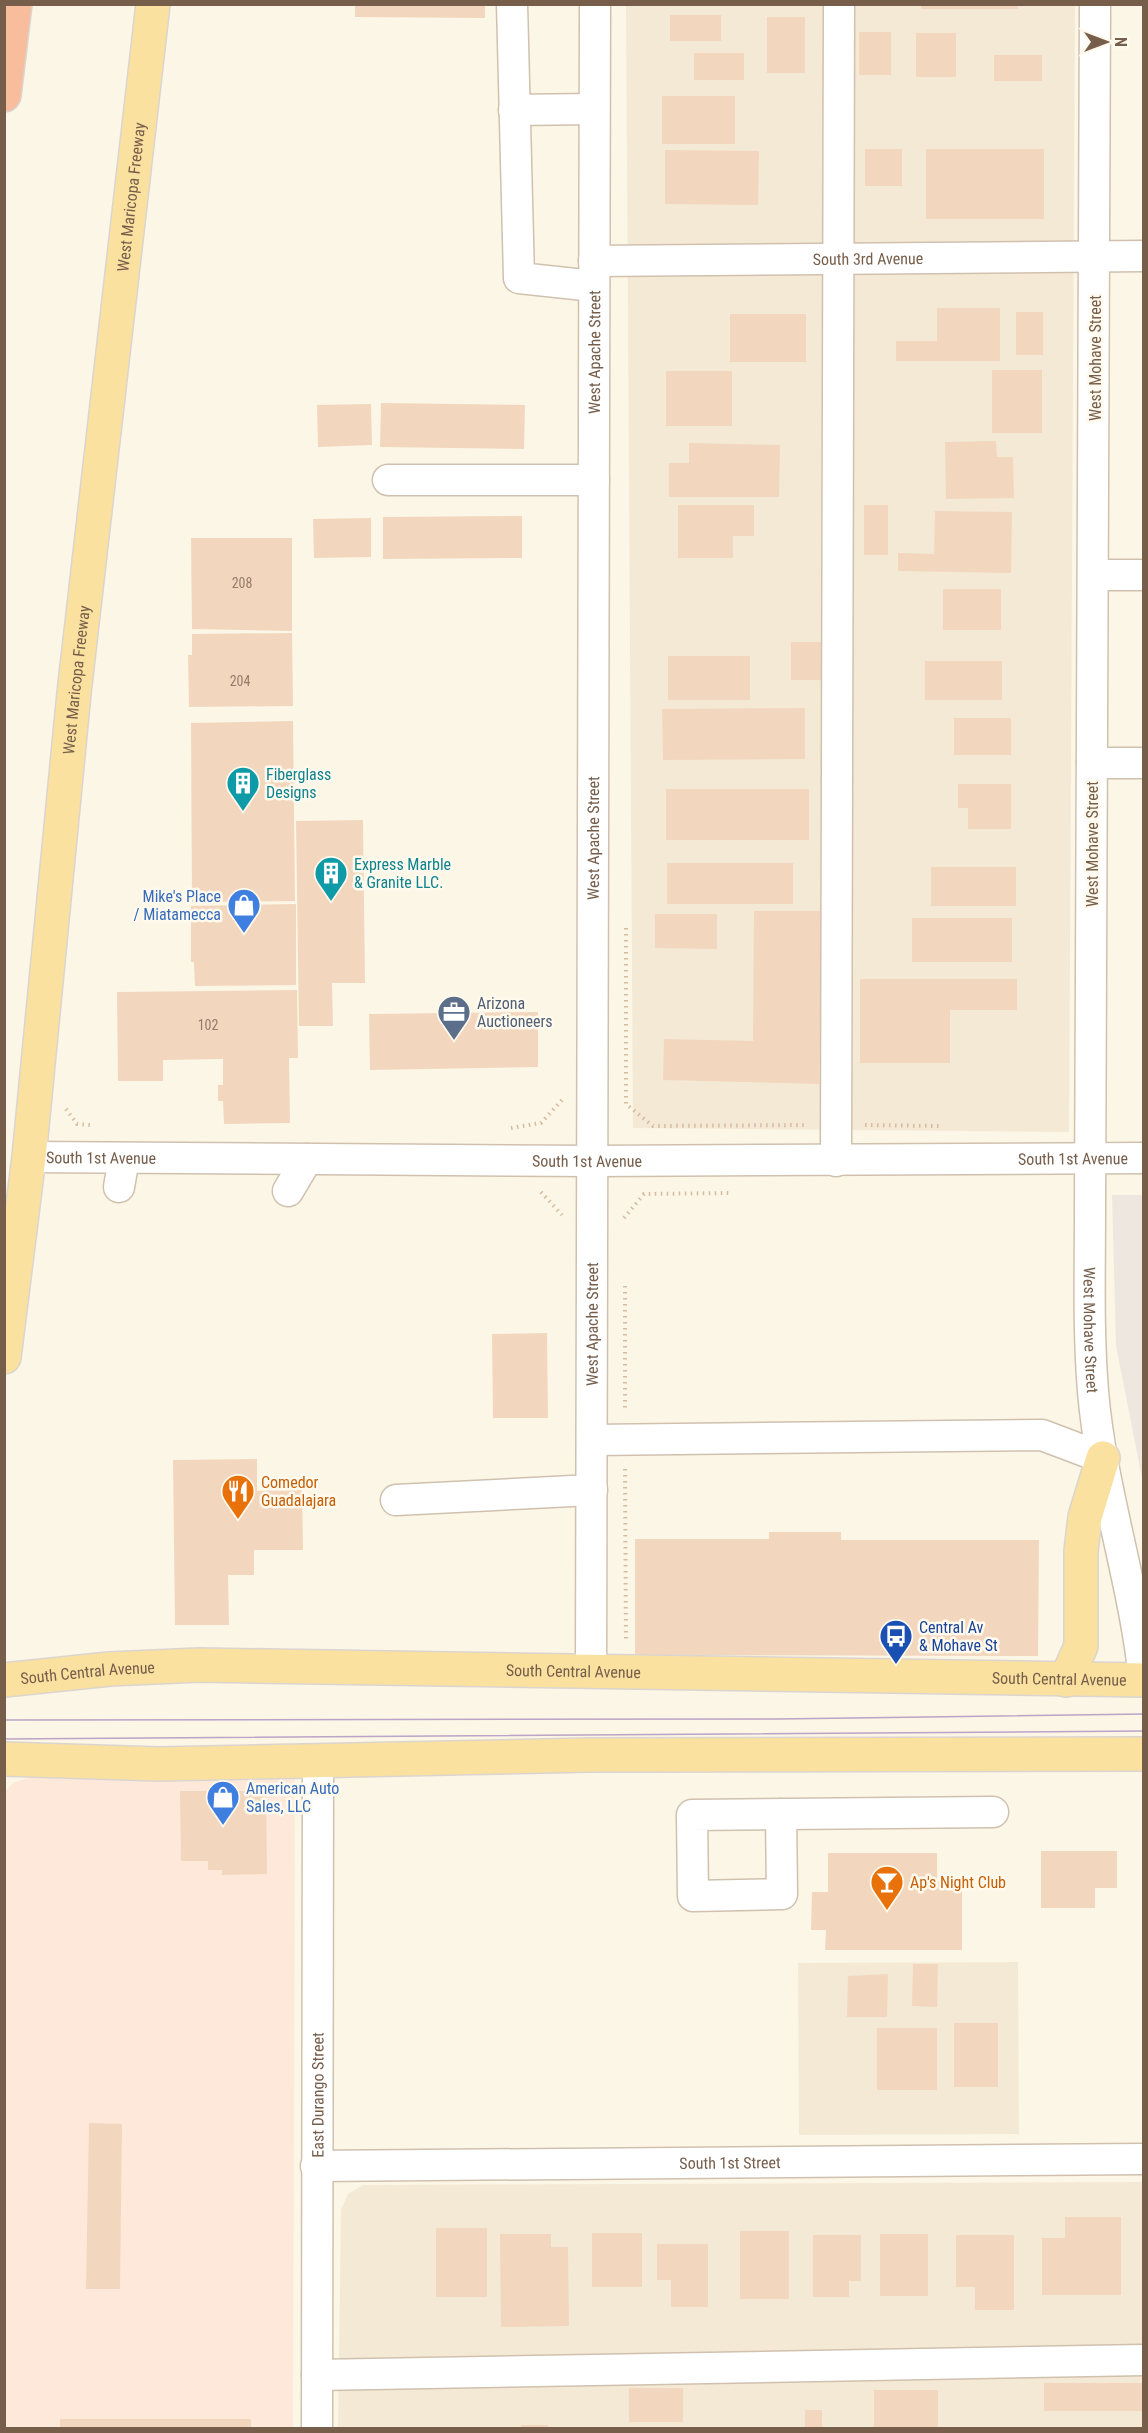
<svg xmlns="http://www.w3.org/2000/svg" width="1148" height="2433" font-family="'Roboto Condensed',sans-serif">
<rect width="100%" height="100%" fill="#fcf6e6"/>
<g fill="#f4e9d5">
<path d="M 626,5 L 1075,5 L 1069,1132 L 633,1128 Z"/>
<path d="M 1018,1962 L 1019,2134 L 799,2135 L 798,1963 Z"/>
<path d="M 1143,2182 L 1143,2428 L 338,2428 L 341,2209 L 348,2194 L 363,2185 Z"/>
</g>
<path fill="#fde8da" d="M 295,1767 L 293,2428 L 5,2428 L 5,1792 L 13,1783 L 55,1769 Z"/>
<path fill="#ede7e0" d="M 1112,1195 L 1143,1195 L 1143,1483 L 1116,1346 Z"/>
<g fill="#f2d7be">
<path d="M 355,4 L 485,4 L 485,18 L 355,17 Z"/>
<rect x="921" y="4" width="97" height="5"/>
<rect x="670" y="15" width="51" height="26"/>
<rect x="767" y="17" width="38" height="56"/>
<rect x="859" y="32" width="32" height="43"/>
<rect x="916" y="33" width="40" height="44"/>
<rect x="694" y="53" width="50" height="27"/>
<rect x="994" y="55" width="48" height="26"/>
<rect x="662" y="96" width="73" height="48"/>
<rect x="865" y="149" width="37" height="37"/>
<rect x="926" y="149" width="118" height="70"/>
<path d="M 665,150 L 759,151 L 758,205 L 665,204 Z"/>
<path d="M 937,308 L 1000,308 L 1000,361 L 896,361 L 896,341 L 937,341 Z"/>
<rect x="1016" y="312" width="27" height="43"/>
<rect x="730" y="314" width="76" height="48"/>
<rect x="992" y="370" width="50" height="63"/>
<rect x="666" y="371" width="66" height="55"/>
<path d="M 381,403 L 525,405 L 524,449 L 380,447 Z"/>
<path d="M 371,404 L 372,445 L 318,447 L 317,405 Z"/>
<path d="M 996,441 L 997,457 L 1013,457 L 1014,498 L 946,499 L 945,442 Z"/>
<path d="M 689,443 L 780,445 L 779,497 L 669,497 L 669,463 L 689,463 Z"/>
<path d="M 678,505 L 754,505 L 754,536 L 733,536 L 733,558 L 678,558 Z"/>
<rect x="864" y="505" width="24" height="50"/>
<path d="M 935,511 L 1012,512 L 1011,573 L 898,571 L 898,553 L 934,554 Z"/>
<path d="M 522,516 L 522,558 L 383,559 L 383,517 Z"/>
<path d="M 371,518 L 371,557 L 314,558 L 313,519 Z"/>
<path d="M 191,538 L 292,538 L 292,631 L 192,629 Z"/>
<rect x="943" y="589" width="58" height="41"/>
<path d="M 292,633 L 293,706 L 189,707 L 188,655 L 192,655 L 192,634 Z"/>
<rect x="791" y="642" width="33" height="38"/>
<rect x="668" y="656" width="82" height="44"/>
<rect x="925" y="661" width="77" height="39"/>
<path d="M 805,708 L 805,759 L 663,760 L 662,709 Z"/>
<rect x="954" y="718" width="57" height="37"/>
<path d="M 293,721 L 295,901 L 192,902 L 191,723 Z"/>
<path d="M 958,784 L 1011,784 L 1011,829 L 968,829 L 968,808 L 958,808 Z"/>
<rect x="666" y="789" width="143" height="51"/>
<path d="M 363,820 L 365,983 L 332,983 L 333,1026 L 299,1026 L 296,821 Z"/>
<rect x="667" y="863" width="126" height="41"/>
<rect x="931" y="867" width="85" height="39"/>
<path d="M 296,904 L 296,985 L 195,986 L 194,962 L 191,962 L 191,906 Z"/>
<path d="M 754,911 L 822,911 L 819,1084 L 663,1080 L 664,1039 L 753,1041 Z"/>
<path d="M 655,914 L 717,914 L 717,949 L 655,948 Z"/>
<rect x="912" y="918" width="100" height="44"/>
<path d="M 860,979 L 1017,979 L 1017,1010 L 950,1010 L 950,1063 L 860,1063 Z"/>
<path d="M 297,990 L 298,1058 L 289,1058 L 290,1123 L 224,1124 L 223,1101 L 218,1101 L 218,1085 L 223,1085 L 223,1059 L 163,1060 L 163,1081 L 118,1081 L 117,992 Z"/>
<path d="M 538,1012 L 538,1067 L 370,1070 L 369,1014 Z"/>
<path d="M 547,1333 L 548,1418 L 493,1418 L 492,1334 Z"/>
<path d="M 257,1459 L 257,1491 L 302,1490 L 303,1550 L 254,1550 L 254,1575 L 228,1575 L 229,1625 L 175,1625 L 173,1460 Z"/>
<path d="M 769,1532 L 841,1532 L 841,1540 L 1039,1540 L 1038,1656 L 635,1655 L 635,1539 L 769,1539 Z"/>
<path d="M 180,1791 L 266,1791 L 267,1874 L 222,1875 L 222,1870 L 208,1870 L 208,1861 L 181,1861 Z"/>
<path d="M 1041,1851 L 1117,1851 L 1117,1888 L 1095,1888 L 1095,1908 L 1041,1908 Z"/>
<path d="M 828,1853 L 937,1853 L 937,1881 L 962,1881 L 962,1950 L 825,1950 L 826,1930 L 811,1930 L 812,1892 L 828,1892 Z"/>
<path d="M 913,1964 L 938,1964 L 937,2007 L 912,2006 Z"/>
<path d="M 888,1974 L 887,2017 L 847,2017 L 848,1976 Z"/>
<rect x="954" y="2023" width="44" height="64"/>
<rect x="877" y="2028" width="60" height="62"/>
<path d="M 89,2123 L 122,2124 L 120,2289 L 86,2289 Z"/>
<path d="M 1065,2217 L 1121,2217 L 1121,2295 L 1042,2295 L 1042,2238 L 1065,2238 Z"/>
<rect x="436" y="2228" width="51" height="69"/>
<rect x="740" y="2231" width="49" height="68"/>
<rect x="592" y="2233" width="50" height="54"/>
<path d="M 500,2234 L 551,2234 L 551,2247 L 568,2247 L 569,2326 L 501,2327 Z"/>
<rect x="880" y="2234" width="48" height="62"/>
<path d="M 813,2235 L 861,2235 L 861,2281 L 849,2281 L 849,2297 L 813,2297 Z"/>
<path d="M 956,2235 L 1014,2235 L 1014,2310 L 975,2310 L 975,2287 L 956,2287 Z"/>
<path d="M 657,2244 L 708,2244 L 708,2307 L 671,2307 L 671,2280 L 657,2280 Z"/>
<rect x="1044" y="2383" width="100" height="28"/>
<rect x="629" y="2388" width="54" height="34"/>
<rect x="874" y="2390" width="64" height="38"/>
<rect x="805" y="2410" width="17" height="18"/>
<rect x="60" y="2419" width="191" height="9"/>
<rect x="521" y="2425" width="27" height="3"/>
</g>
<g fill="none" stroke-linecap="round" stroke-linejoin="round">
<defs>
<g id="minor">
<path d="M 512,4 L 519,278 L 594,286"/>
<path id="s1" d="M 1095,4 L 1090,1209 C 1090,1270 1088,1331 1093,1391 C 1101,1488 1134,1582 1144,1678"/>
<path d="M 514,110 L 594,109"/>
<path id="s2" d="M 594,261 L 1144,256"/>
<path d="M 388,480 L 594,480"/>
<path d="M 1093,575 L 1144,575"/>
<path d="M 1092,763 L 1144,763"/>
<path id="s3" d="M 29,1157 L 594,1161 L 1144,1158"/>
<path d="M 836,1161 L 839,4"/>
<path d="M 119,1187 L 124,1158"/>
<path d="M 288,1191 L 307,1159"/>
<path d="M 592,1440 L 1042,1435 L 1103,1458"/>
<path d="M 396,1500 L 592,1490"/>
<path id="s4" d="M 591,1672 L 595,4"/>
<path d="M 781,1814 L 782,1894 L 693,1896 L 692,1815 L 993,1812"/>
<path id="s5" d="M 316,2166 L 1144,2159"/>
<path d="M 317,2375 L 1144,2360"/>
<path id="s6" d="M 317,2428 L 318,1762"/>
</g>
<g id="major">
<path id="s7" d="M 4,1357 L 29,1157 L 74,693 L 153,4"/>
<path id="s8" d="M 4,1680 L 110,1669 L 199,1665 L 1144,1680"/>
<path d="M 1066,1680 L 1081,1646 L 1081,1551 L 1085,1517 L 1103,1458"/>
<path d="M 4,1759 L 159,1764 L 590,1755 L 1144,1754"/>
</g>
<path id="highway" d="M 4,95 L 15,4"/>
</defs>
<use href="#minor" stroke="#d0c1af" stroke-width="33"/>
<use href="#major" stroke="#dbd5d0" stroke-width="36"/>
<use href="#highway" stroke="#dbd5d0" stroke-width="36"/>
<g stroke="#d7bba1" stroke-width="4" stroke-dasharray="1.5 4.5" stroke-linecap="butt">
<path d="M 626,928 L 626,1104 L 653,1126 L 807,1125"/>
<path d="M 66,1109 L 77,1124 L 90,1125"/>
<path d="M 865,1125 L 939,1126"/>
<path d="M 511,1128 L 541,1123 L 562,1100"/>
<path d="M 541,1192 L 562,1215"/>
<path d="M 624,1218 L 644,1194 L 730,1193"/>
<path d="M 625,1286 L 625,1410"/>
<path d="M 625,1469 L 626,1641"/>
</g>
<use href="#minor" stroke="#fff" stroke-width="30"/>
<use href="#major" stroke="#fbe19f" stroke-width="33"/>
<use href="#highway" stroke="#f7bd9d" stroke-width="33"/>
<g stroke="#baa4c7" stroke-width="1.5">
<path d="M 4,1720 L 778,1719 L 1144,1714"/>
<path d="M 4,1739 L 1144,1731"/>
</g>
</g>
<defs>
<symbol id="building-pin" viewBox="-11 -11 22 30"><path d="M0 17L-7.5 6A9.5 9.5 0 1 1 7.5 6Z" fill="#0f9aa8" stroke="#fffaed"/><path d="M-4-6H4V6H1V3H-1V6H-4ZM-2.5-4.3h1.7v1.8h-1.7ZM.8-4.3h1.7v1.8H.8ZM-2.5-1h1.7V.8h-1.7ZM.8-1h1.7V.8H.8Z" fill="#fff"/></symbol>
<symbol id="shop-pin" viewBox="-11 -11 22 30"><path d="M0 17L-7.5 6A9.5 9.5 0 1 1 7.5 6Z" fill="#3f7fe0" stroke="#fffaed"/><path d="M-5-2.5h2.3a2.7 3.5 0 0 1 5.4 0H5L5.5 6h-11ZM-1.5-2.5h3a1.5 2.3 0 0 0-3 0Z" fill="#fff"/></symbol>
<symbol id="office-pin" viewBox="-11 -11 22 30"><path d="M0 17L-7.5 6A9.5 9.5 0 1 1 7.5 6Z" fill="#5c6f8a" stroke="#fffaed"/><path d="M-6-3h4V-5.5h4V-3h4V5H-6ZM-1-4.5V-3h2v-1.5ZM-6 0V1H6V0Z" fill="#fff"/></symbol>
<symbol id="restaurant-pin" viewBox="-11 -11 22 30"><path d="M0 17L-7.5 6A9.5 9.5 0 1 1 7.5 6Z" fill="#e8710a" stroke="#fffaed"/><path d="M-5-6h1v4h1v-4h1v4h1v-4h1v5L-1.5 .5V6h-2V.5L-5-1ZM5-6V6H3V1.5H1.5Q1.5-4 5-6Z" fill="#fff"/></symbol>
<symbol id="bus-pin" viewBox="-11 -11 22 30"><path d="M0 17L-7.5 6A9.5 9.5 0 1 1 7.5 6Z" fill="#1a4fb4" stroke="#fffaed"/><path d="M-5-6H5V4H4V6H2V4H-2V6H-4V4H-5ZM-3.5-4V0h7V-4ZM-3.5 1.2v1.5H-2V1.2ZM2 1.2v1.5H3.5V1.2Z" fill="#fff"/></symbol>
<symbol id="bar-pin" viewBox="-11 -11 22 30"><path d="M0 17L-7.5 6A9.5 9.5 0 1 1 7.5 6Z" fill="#e8710a" stroke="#fffaed"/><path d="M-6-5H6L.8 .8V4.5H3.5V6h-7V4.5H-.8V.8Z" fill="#fff"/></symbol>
</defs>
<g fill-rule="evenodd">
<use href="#building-pin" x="224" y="764" width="38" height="52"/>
<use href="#building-pin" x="312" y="854" width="38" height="52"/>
<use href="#shop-pin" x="225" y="886" width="38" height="52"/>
<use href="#office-pin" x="435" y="993" width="38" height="52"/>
<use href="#restaurant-pin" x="219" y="1472" width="38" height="52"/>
<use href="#bus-pin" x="877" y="1617" width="38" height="52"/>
<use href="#shop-pin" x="204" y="1778" width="38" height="52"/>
<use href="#bar-pin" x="868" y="1863" width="38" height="52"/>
</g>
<g text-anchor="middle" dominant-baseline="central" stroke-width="5" stroke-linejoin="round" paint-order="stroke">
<g font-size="14" fill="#957c68">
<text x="242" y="583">208</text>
<text x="240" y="681">204</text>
<text x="208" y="1025">102</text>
</g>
<g font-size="16" fill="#765e4b" stroke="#fffaed">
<text stroke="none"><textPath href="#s7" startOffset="1167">West Maricopa Freeway</textPath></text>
<text stroke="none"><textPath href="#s2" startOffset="274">South 3rd Avenue</textPath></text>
<text stroke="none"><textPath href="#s4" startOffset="1320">West Apache Street</textPath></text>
<text transform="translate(1095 358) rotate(-90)">West Mohave Street</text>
<text stroke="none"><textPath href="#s7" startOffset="681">West Maricopa Freeway</textPath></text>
<text stroke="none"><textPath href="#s4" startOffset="834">West Apache Street</textPath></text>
<text transform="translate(1092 844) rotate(-90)">West Mohave Street</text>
<text stroke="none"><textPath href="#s3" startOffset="72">South 1st Avenue</textPath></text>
<text stroke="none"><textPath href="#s3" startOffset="1044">South 1st Avenue</textPath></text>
<text stroke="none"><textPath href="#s3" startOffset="558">South 1st Avenue</textPath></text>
<text stroke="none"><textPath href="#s4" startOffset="348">West Apache Street</textPath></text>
<text stroke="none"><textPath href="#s1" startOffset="1326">West Mohave Street</textPath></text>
<text stroke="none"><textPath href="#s8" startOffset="570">South Central Avenue</textPath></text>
<text stroke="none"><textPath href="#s8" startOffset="84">South Central Avenue</textPath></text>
<text stroke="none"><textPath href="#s8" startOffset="1056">South Central Avenue</textPath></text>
<text stroke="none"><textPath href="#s6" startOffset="333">East Durango Street</textPath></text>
<text stroke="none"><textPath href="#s5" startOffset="414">South 1st Street</textPath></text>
</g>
<g font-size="16" fill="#0d838f" stroke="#fffaed" text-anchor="start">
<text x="266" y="774">Fiberglass<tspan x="266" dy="18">Designs</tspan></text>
<text x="354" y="864">Express Marble<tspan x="354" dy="18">&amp; Granite LLC.</tspan></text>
</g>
<g font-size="16" fill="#366cbe" stroke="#fffaed" text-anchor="end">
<text x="221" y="896">Mike's Place<tspan x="221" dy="18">/ Miatamecca</tspan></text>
<text x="246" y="1788" text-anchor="start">American Auto<tspan x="246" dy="18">Sales, LLC</tspan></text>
</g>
<g font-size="16" fill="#4e5e75" stroke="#fffaed" text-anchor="start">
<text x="477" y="1003">Arizona<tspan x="477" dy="18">Auctioneers</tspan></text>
</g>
<g font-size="16" fill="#c56008" stroke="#fffaed" text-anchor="start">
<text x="261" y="1482">Comedor<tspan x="261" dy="18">Guadalajara</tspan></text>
<text x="910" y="1882">Ap's Night Club</text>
</g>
<g font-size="16" fill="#164399" stroke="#fffaed" text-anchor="start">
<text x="919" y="1627">Central Av<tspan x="919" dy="18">&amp; Mohave St</tspan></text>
</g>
</g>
<rect width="1148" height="2433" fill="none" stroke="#765e4b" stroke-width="12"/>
<g transform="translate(1106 42) rotate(90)" stroke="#fffaed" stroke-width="4.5" paint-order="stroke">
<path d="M0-4.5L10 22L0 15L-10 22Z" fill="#765e4b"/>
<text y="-9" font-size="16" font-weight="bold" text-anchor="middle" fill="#765e4b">N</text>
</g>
</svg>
